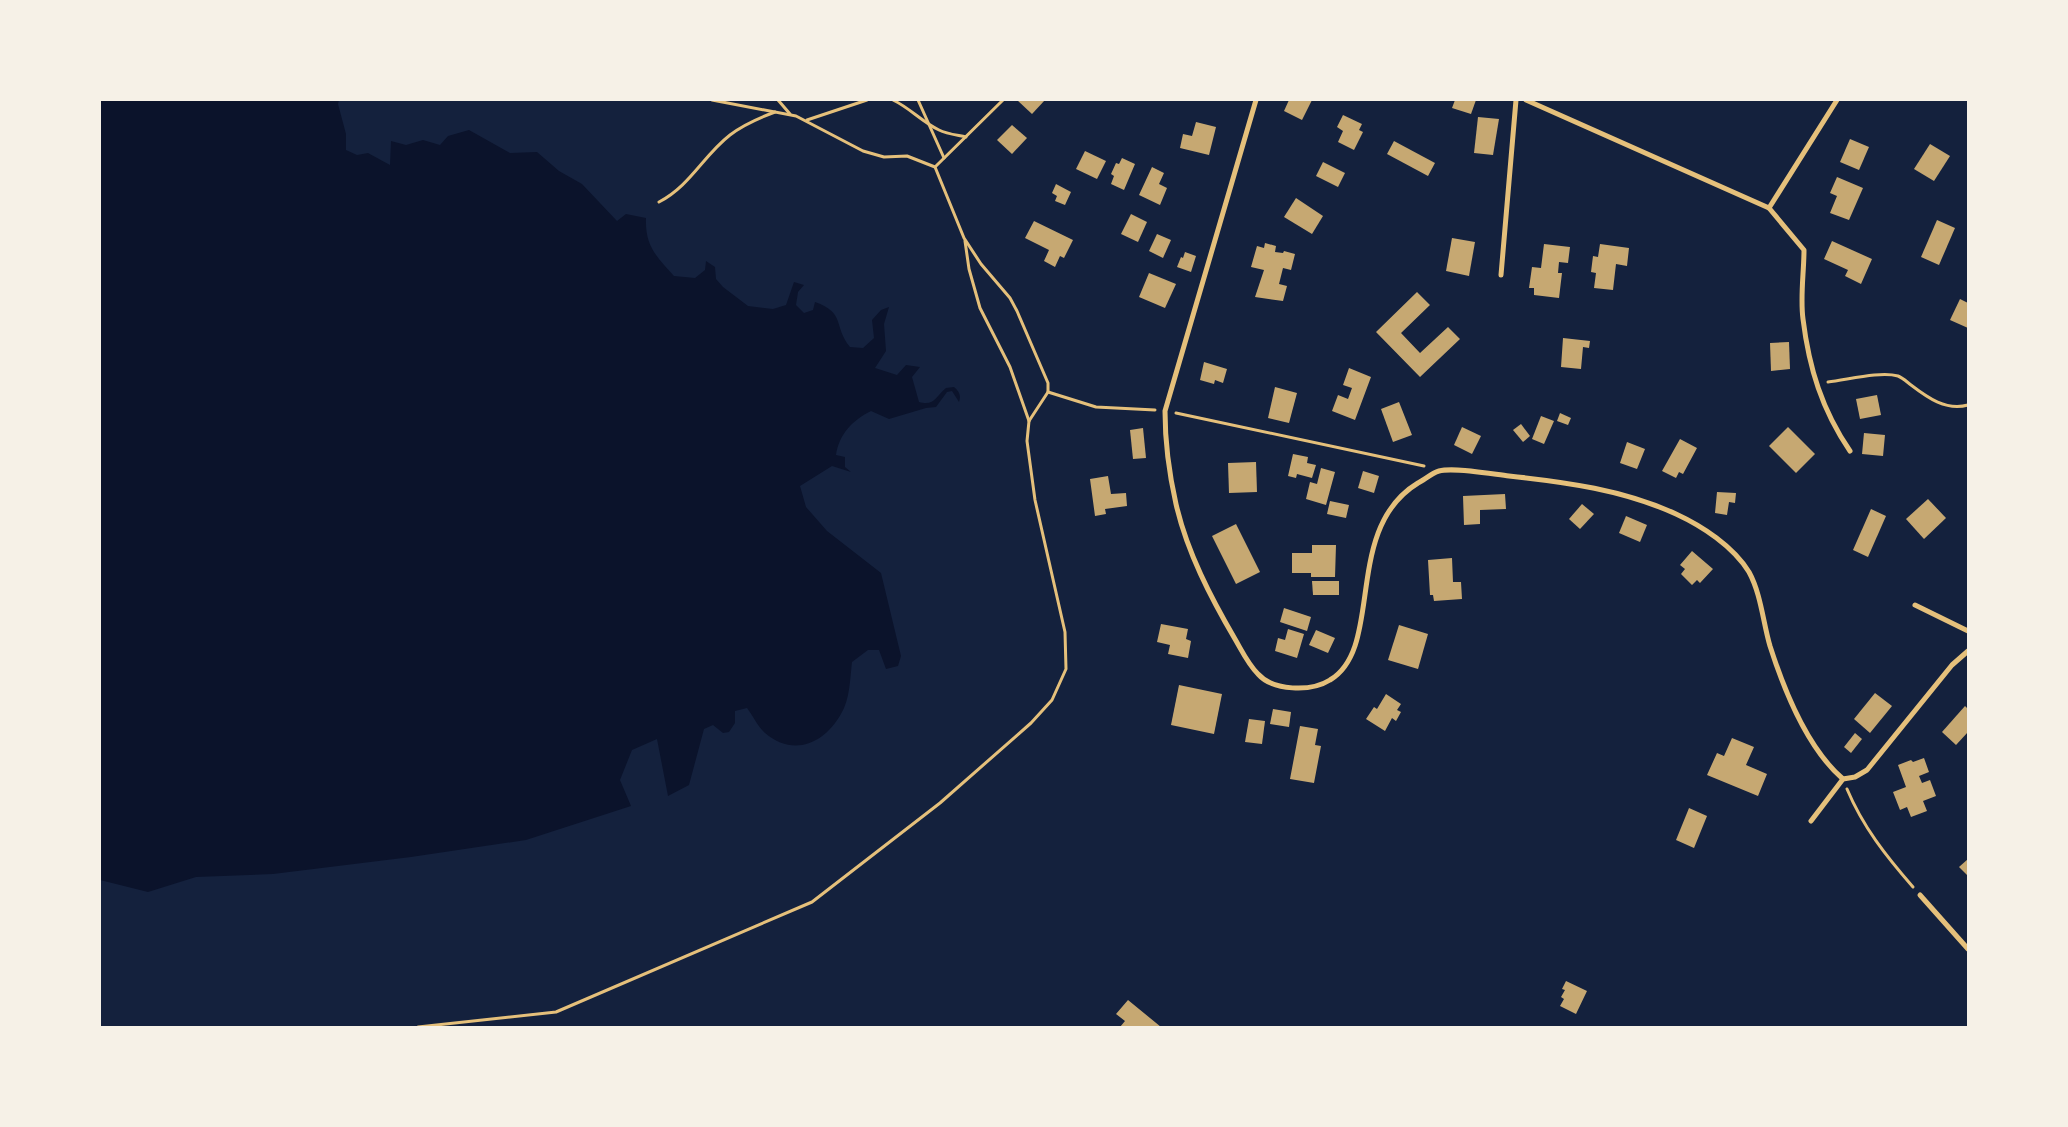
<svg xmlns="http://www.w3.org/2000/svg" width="2068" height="1127" font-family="Manrope,sans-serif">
<rect width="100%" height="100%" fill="#14213d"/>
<path fill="#0b132b" d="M 100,100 L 339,100 L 338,104 L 346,134 L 346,150 L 357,155 L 368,153 L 390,165 L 391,141 L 406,145 L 423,140 L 440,145 L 448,136 L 469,130 L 510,153 L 537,152 L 559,171 L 582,184 L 617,221 L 626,214 L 646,218 C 645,246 656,256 674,276 L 695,278 L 705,270 L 706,261 L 715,267 L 716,279 L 723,287 L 748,306 L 773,309 L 786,305 L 794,282 L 804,285 L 798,292 L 796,305 L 804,313 L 813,310 L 815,302 C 846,313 833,326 850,347 L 863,348 L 874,338 L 872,320 L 881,310 L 889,307 L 884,324 L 886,351 L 875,368 L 897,375 L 906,365 L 920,367 L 912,377 L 919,402 C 935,406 935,397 946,388 L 954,387 C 960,392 961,396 959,402 L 952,391 L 947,392 L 936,407 L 926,408 L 889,419 L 871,411 C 853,420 839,434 836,455 L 845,457 L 845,467 L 851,472 L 832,466 L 800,486 L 806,507 L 827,531 L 881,573 L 901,656 L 898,666 L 886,669 L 879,650 L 868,650 L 852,662 C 850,679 850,699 841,714 C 824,744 793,757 765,733 C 758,727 753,716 747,708 L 735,711 L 735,723 L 729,732 L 723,733 L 713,725 L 704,729 L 689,785 L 668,796 L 657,739 L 632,750 L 620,780 L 631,806 L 526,840 L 411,857 L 273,874 L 196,877 L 148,892 L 100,880 Z"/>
<g fill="#c6a872">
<path d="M 1017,100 L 1045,100 L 1032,114 Z"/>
<path d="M 1289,100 L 1312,100 L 1302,120 L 1284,111 Z"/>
<path d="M 1455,100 L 1476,100 L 1471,114 L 1452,108 Z"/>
<path d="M 1343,115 L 1362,124 L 1359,130 L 1363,132 L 1354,150 L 1338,142 L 1343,131 L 1337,127 Z"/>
<path d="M 1478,117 L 1499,119 L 1493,155 L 1474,153 Z"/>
<path d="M 1196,122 L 1216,127 L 1209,155 L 1180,148 L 1183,134 L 1192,136 Z"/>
<path d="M 1012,125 L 1027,138 L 1012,154 L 997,140 Z"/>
<path d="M 1850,139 L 1869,147 L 1859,170 L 1840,162 Z"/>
<path d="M 1394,141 L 1435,163 L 1428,176 L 1387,154 Z"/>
<path d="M 1930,144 L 1950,156 L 1934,181 L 1914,169 Z"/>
<path d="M 1085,151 L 1106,161 L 1097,179 L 1076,169 Z"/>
<path d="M 1122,158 L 1135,164 L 1124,190 L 1111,184 L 1114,176 L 1111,174 L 1116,163 L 1119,164 Z"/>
<path d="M 1323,162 L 1345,173 L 1338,187 L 1316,176 Z"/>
<path d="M 1152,167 L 1164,173 L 1159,184 L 1167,188 L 1160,205 L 1139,195 Z"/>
<path d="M 1837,177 L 1863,188 L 1849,220 L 1830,213 L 1837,196 L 1830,193 Z"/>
<path d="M 1056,184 L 1071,192 L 1065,205 L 1055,201 L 1057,196 L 1052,193 Z"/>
<path d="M 1296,198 L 1323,216 L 1312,234 L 1284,217 Z"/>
<path d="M 1131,214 L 1147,222 L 1138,242 L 1121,234 Z"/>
<path d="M 1937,220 L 1955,228 L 1939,265 L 1921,257 Z"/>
<path d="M 1034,221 L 1073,240 L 1064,258 L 1060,256 L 1055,267 L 1044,261 L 1049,250 L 1025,238 Z"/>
<path d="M 1157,234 L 1171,240 L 1163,258 L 1149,251 Z"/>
<path d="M 1452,238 L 1475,242 L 1469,276 L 1446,271 Z"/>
<path d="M 1832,241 L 1872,259 L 1861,284 L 1845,276 L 1848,270 L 1824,259 Z"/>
<path d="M 1265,243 L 1276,246 L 1275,252 L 1283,253 L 1284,251 L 1295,254 L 1291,270 L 1283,268 L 1279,284 L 1287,286 L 1283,301 L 1255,297 L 1264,270 L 1251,267 L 1257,246 L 1264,248 Z"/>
<path d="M 1544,244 L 1570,247 L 1568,263 L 1559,262 L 1558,273 L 1562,273 L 1559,298 L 1534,295 L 1534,288 L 1529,288 L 1532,267 L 1541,268 Z"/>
<path d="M 1600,244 L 1629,248 L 1627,266 L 1616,264 L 1613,290 L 1594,288 L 1596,273 L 1591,272 L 1593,256 L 1598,257 Z"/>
<path d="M 1185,252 L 1196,256 L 1191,272 L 1177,267 L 1181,257 L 1183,258 Z"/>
<path d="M 1149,273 L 1176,284 L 1165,308 L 1139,297 Z"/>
<path d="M 1417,292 L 1430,305 L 1401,333 L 1420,353 L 1448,327 L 1460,339 L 1420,377 L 1376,332 Z"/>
<path d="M 1960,299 L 1968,303 L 1968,328 L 1950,320 Z"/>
<path d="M 1563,338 L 1590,341 L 1589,348 L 1583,347 L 1581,369 L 1561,367 Z"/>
<path d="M 1789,342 L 1790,369 L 1771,371 L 1770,343 Z"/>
<path d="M 1204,362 L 1227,369 L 1223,383 L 1215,380 L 1214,384 L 1200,380 Z"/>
<path d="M 1349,368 L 1371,377 L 1355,420 L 1332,411 L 1338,395 L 1348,399 L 1352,388 L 1343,385 Z"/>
<path d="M 1275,387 L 1297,393 L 1289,423 L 1268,418 Z"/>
<path d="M 1877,395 L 1881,415 L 1860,419 L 1856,399 Z"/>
<path d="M 1399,402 L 1412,435 L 1393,442 L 1381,409 Z"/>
<path d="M 1560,413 L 1571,418 L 1568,425 L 1557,421 Z"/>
<path d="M 1541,416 L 1554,421 L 1544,444 L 1532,439 Z"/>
<path d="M 1521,424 L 1530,436 L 1523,442 L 1513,430 Z"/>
<path d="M 1462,427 L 1481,436 L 1472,454 L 1454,445 Z"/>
<path d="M 1788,427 L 1815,454 L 1796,473 L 1769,446 Z"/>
<path d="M 1143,428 L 1146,458 L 1133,459 L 1130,430 Z"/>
<path d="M 1864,433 L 1885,435 L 1883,456 L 1862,454 Z"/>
<path d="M 1680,439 L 1697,448 L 1683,474 L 1679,472 L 1676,478 L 1662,471 Z"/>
<path d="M 1627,442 L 1645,449 L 1637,469 L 1620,463 Z"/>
<path d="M 1293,454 L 1308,457 L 1307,463 L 1316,465 L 1312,478 L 1297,474 L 1296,478 L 1288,476 Z"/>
<path d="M 1256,462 L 1257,492 L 1229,493 L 1228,463 Z"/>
<path d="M 1321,468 L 1335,472 L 1326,505 L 1306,499 L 1310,482 L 1317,484 Z"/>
<path d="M 1363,471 L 1379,476 L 1374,493 L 1358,488 Z"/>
<path d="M 1108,476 L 1111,494 L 1126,493 L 1127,506 L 1105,509 L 1106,514 L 1095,516 L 1090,479 Z"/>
<path d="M 1717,492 L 1736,493 L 1735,503 L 1729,502 L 1727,515 L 1715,513 Z"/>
<path d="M 1505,494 L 1506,509 L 1480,510 L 1480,524 L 1464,525 L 1463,496 Z"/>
<path d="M 1928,499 L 1946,518 L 1924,539 L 1906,519 Z"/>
<path d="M 1330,501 L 1349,505 L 1346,518 L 1327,514 Z"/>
<path d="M 1582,504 L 1594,514 L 1580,529 L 1569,519 Z"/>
<path d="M 1871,509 L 1886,516 L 1868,557 L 1853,550 Z"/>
<path d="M 1626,516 L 1647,525 L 1640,542 L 1619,533 Z"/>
<path d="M 1236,524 L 1260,572 L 1236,584 L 1212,536 Z"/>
<path d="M 1312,545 L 1336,545 L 1335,577 L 1311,577 L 1311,573 L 1292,573 L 1292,553 L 1312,553 Z"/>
<path d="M 1692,551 L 1713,569 L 1700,583 L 1697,580 L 1692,585 L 1681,574 L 1685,569 L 1680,565 Z"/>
<path d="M 1452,558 L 1453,582 L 1461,582 L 1462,599 L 1434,601 L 1433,595 L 1430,595 L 1428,560 Z"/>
<path d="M 1312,581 L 1339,581 L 1339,595 L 1313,595 Z"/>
<path d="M 1284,608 L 1311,617 L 1307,631 L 1280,622 Z"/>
<path d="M 1161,624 L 1188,629 L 1186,639 L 1191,641 L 1188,658 L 1168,654 L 1170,645 L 1157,642 Z"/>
<path d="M 1399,625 L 1428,634 L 1418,669 L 1388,660 Z"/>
<path d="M 1288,629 L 1304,634 L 1297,658 L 1275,651 L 1278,638 L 1285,640 Z"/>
<path d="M 1316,630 L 1335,638 L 1328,653 L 1309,645 Z"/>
<path d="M 1179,685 L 1222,694 L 1214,734 L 1171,725 Z"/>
<path d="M 1875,693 L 1892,706 L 1870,733 L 1854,719 Z"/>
<path d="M 1386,694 L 1401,704 L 1397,710 L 1401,712 L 1396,721 L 1392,718 L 1385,731 L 1366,719 L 1374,707 L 1377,709 Z"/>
<path d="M 1965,706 L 1968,709 L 1968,732 L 1956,745 L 1942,732 Z"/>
<path d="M 1273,709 L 1291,712 L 1289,727 L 1270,724 Z"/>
<path d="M 1249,719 L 1265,721 L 1262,744 L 1245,742 Z"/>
<path d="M 1300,726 L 1318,729 L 1315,745 L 1321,746 L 1314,783 L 1290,779 Z"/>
<path d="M 1855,733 L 1862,739 L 1851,753 L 1844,747 Z"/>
<path d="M 1732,738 L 1754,747 L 1746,765 L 1767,774 L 1758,796 L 1707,775 L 1717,753 L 1724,756 Z"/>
<path d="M 1924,758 L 1929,772 L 1919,776 L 1922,783 L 1930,780 L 1936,796 L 1923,801 L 1927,811 L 1911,817 L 1907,807 L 1900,810 L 1893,792 L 1906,787 L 1898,765 L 1911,760 L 1913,762 Z"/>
<path d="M 1689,808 L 1707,816 L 1694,848 L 1676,840 Z"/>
<path d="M 1968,859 L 1968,876 L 1959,867 Z"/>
<path d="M 1566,981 L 1587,991 L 1576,1014 L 1560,1006 L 1564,999 L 1561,997 L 1565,990 L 1562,989 Z"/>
<path d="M 1128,1000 L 1161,1027 L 1120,1027 L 1125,1021 L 1116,1014 Z"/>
</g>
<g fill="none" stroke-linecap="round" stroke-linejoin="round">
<g stroke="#e5c07b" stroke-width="3">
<path d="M 778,100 L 790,114"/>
<path d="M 893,100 C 910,108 922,122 939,130 C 947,134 957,135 966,137"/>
<path d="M 918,100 L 944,158"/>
<path d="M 807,120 L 867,100"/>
<path d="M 935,167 L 1003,100"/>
<path d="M 659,202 C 690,186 703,156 730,135 C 743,125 759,118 775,112"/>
<path d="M 965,241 L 969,269 L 980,308 L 1010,367 L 1029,421"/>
<path d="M 1828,382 C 1847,380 1880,371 1898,376 C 1903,378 1907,382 1911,385 C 1928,398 1946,411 1968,405"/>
<path d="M 1048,392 L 1096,407 L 1155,410"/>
<path d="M 1176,413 L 1424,466"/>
<path d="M 1847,789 C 1863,827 1886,856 1913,887"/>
<path d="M 418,1027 L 556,1012 L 812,902 L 940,803 L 1031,723 L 1052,700 L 1066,669 L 1065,632 L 1035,500 L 1027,441 L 1029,421 L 1048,392 L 1048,383 L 1017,311 L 1010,298 L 981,264 L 964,238 L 935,167 L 907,156 L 884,157 L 863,151 L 796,116 L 712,100"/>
</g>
<g stroke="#e5c07b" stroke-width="5">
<path d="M 1256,100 L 1165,411 C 1165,443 1169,473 1176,504 C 1187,552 1211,598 1235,639 C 1242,651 1248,664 1258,674 C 1273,691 1311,692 1330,680 C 1385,647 1342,529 1418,483 C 1424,480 1432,473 1439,471 C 1454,467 1492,474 1509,476 C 1566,482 1624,490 1676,514 C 1702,526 1733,546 1749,572 C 1761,594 1763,622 1770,646 C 1784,690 1808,749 1843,779"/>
<path d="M 1526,100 L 1769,208"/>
<path d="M 1837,100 L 1769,208 L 1804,250 C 1804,272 1800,297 1803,319 C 1809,368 1822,410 1850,451"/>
<path d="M 1501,275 L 1516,100"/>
<path d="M 1915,605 L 1968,631"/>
<path d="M 1811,821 L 1843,779 L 1855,777 L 1867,770 L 1952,665 L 1968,651"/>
<path d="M 1920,895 L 1968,949"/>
</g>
</g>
<rect width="2068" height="1127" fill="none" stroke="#f6f1e7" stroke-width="202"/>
</svg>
